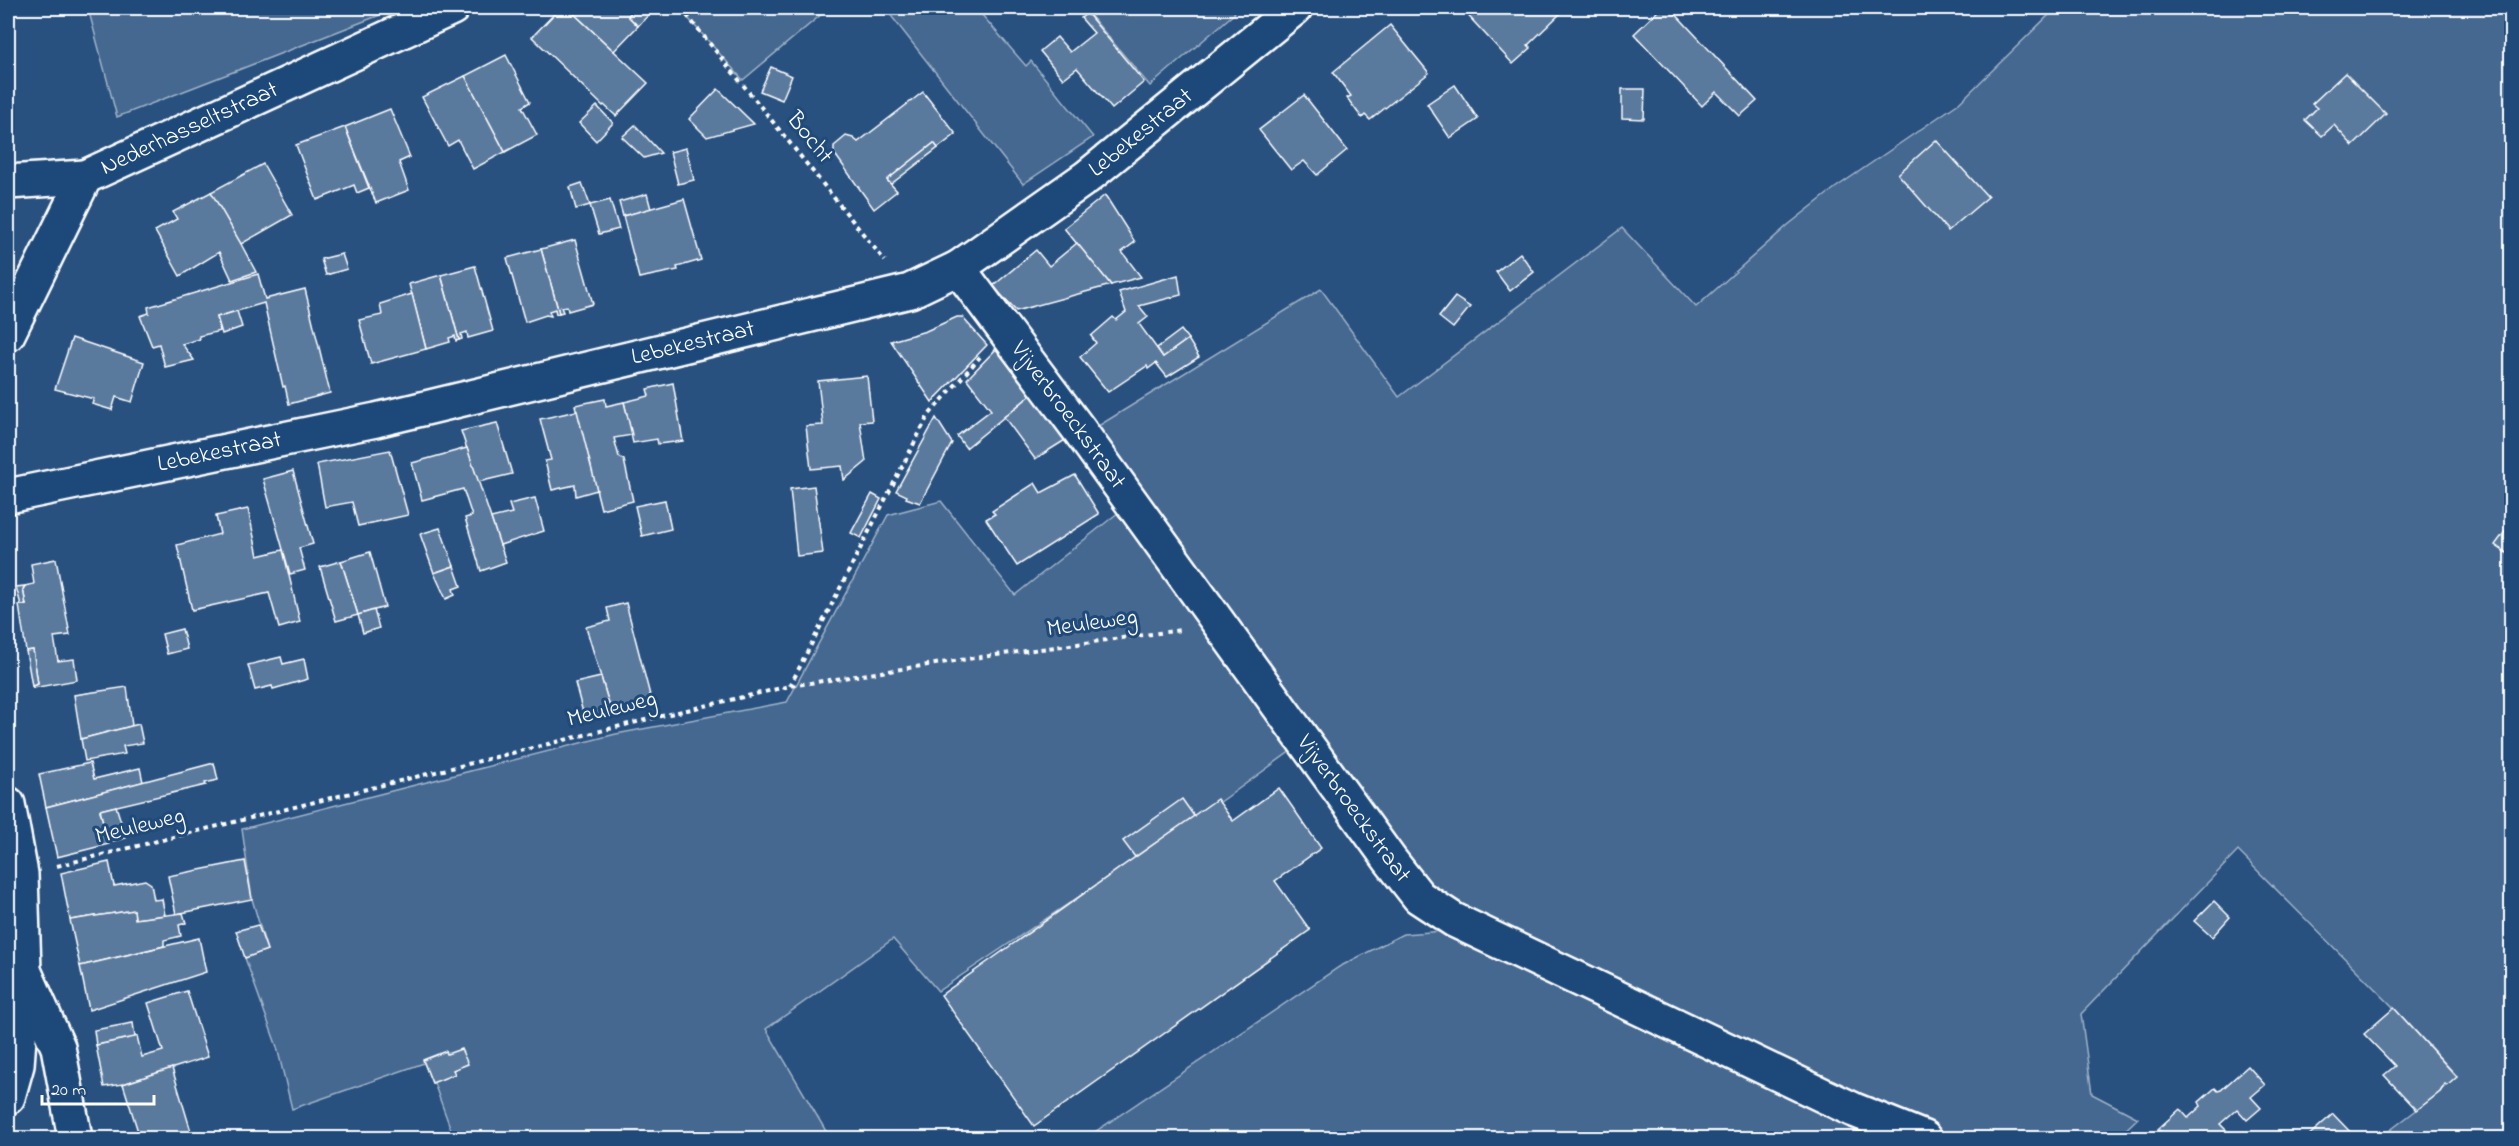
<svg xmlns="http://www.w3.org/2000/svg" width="2519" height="1146" font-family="'Indie Flower',sans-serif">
<rect width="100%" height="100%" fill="#28517f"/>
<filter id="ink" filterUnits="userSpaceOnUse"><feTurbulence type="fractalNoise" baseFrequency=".0167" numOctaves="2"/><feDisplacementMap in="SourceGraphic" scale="12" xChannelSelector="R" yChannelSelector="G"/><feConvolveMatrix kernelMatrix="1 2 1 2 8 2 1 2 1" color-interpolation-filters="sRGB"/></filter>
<g filter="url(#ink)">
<g fill="#446890" stroke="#a2b4c8" stroke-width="1.5">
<path d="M 88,8 L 398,8 L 117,117 Z"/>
<path d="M 679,8 L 829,8 L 743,80 Z"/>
<path d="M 885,8 L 976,8 L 1026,66 L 1031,61 L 1093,137 L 1023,184 Z"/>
<path d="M 1084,8 L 1231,8 L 1235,13 L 1150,86 Z"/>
<path d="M 2056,8 L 2511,8 L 2511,1138 L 2380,1138 L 2440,1092 L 2457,1076 L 2394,1008 L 2238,851 L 2081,1014 L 2092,1094 L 2138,1118 L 2117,1138 L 1946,1138 L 1859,1102 L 1432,893 L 1095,428 L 1321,289 L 1399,397 L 1622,228 L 1696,307 L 1788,225 L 1835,188 L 1959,103 Z"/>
<path d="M 941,501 L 1015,595 L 1119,512 L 1295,748 L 1219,803 L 938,991 L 893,939 L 766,1029 L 830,1138 L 454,1138 L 434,1083 L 432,1083 L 424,1063 L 292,1109 L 277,1047 L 245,958 L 267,950 L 252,899 L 242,829 L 616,734 L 787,702 L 888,515 Z"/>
<path d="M 1445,931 L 1889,1138 L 1086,1138 L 1339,967 L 1403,934 Z"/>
</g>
<g fill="#5a7a9d" stroke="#fff" stroke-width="1.5">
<path d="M 560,8 L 568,8 L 648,83 L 616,116 L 604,105 L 603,106 L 532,37 Z"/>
<path d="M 568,8 L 635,8 L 628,16 L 638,26 L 614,51 Z"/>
<path d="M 635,8 L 655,8 L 638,26 L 628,16 Z"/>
<path d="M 1461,8 L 1566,8 L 1528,45 L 1531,48 L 1513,64 Z"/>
<path d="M 1661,8 L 1670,8 L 1757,101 L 1740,116 L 1716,92 L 1702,106 L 1634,34 Z"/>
<path d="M 1087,13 L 1144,82 L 1112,109 L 1077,68 L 1063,79 L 1040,51 L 1057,37 L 1070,52 L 1094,33 L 1081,18 Z"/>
<path d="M 1390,25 L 1429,73 L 1370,120 L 1365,115 L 1362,118 L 1347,98 L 1351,96 L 1333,72 Z"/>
<path d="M 506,55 L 530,102 L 522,107 L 537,135 L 505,152 L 465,76 Z"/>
<path d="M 771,67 L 792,76 L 782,100 L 760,91 Z"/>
<path d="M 2345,73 L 2386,114 L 2353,146 L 2334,125 L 2322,136 L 2305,120 L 2317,108 L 2312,104 Z"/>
<path d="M 465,76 L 505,152 L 473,169 L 458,140 L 448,146 L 422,97 Z"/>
<path d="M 1455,85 L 1478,119 L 1450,138 L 1427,104 Z"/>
<path d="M 718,89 L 754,124 L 707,137 L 689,119 Z"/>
<path d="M 1622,89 L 1645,89 L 1644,119 L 1622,118 Z"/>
<path d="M 923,92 L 956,134 L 938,148 L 934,143 L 887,180 L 897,191 L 874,209 L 834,153 L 834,146 L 846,136 L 853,138 L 858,142 Z"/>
<path d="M 1304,95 L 1347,150 L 1317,175 L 1304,161 L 1291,170 L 1259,130 Z"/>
<path d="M 597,106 L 613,123 L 596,141 L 579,123 Z"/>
<path d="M 390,109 L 410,157 L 399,162 L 409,190 L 376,203 L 345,127 Z"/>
<path d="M 635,125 L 661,153 L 644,158 L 622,137 Z"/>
<path d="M 345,127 L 369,188 L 357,193 L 354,185 L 317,200 L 296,145 Z"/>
<path d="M 1936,140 L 1988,197 L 1948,231 L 1898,174 Z"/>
<path d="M 934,143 L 938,148 L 891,184 L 887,180 Z"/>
<path d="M 686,148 L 694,180 L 678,184 L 670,152 Z"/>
<path d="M 263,164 L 292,215 L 241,244 L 211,192 Z"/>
<path d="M 582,183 L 590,205 L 576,209 L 570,187 Z"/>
<path d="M 211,192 L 241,244 L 256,272 L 232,280 L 219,252 L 180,276 L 155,231 L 177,219 L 173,212 Z"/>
<path d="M 647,194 L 651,209 L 623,216 L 619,202 Z"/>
<path d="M 1105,195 L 1135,242 L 1122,252 L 1141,277 L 1111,285 L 1064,228 Z"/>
<path d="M 684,199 L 701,260 L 677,267 L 678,270 L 639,278 L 623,216 Z"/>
<path d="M 610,200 L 619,229 L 599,234 L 590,205 Z"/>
<path d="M 575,240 L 593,304 L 568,311 L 567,306 L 561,307 L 563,312 L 559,313 L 541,249 Z"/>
<path d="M 1077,243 L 1111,285 L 1016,311 L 993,286 L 1036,250 L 1049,266 Z"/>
<path d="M 541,249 L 559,313 L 556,314 L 555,309 L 549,311 L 551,316 L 546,315 L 525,322 L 507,258 Z"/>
<path d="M 1520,253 L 1534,272 L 1510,291 L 1496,272 Z"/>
<path d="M 342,254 L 347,269 L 326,275 L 321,259 Z"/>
<path d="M 475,266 L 493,331 L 468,338 L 467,332 L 461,334 L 462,339 L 459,340 L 441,275 Z"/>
<path d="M 258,274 L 265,299 L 305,289 L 330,393 L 289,404 L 285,386 L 283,387 L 264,303 L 217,317 L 220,331 L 199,336 L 200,339 L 182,344 L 194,360 L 165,367 L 159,344 L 152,346 L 140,316 L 149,313 L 148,307 Z"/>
<path d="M 441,275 L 459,340 L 456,341 L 455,336 L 449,338 L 450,342 L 426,349 L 409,284 Z"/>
<path d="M 1178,275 L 1181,295 L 1139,306 L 1148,317 L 1139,324 L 1163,357 L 1188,339 L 1199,357 L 1167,377 L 1156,363 L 1148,369 L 1147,366 L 1108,392 L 1080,357 L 1096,343 L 1091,336 L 1113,317 L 1116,320 L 1126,312 L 1119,292 Z"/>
<path d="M 412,294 L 426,349 L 371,364 L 359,320 L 382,315 L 380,304 Z"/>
<path d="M 1455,297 L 1470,307 L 1453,328 L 1439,317 Z"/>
<path d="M 237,311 L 242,327 L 222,334 L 217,317 Z"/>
<path d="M 957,317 L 962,317 L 987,345 L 932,402 L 891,341 L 926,331 Z"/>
<path d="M 1181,330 L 1188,339 L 1163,357 L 1157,348 Z"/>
<path d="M 72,338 L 144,362 L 132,402 L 116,397 L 112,410 L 92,404 L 94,399 L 55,389 Z"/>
<path d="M 1000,345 L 1036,391 L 966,448 L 957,436 L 991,410 L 967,379 Z"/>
<path d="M 867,376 L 872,421 L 860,422 L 866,462 L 844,480 L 842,466 L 811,469 L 806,426 L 823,425 L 818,381 Z"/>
<path d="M 673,383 L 683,441 L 658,444 L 657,439 L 633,443 L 624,402 L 649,396 L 647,389 Z"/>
<path d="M 1036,391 L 1070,437 L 1035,459 L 1004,417 Z"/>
<path d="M 605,399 L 606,406 L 624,402 L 632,435 L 614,438 L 619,457 L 624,460 L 633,501 L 601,509 L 575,405 Z"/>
<path d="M 577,411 L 597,490 L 576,496 L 575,485 L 552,490 L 545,461 L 551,460 L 540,419 Z"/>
<path d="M 936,418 L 952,443 L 920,503 L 906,498 L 907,496 L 896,491 Z"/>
<path d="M 497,423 L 512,474 L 478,482 L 461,431 Z"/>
<path d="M 467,448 L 506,562 L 481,571 L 465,518 L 472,516 L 463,489 L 422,500 L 412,463 Z"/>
<path d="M 390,450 L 408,515 L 358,526 L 352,502 L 325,507 L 317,464 Z"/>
<path d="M 293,471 L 313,544 L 299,548 L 305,570 L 290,574 L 263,479 Z"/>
<path d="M 1075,475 L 1099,514 L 1017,566 L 986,519 L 995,514 L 992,511 L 1035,483 L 1041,493 Z"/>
<path d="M 814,486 L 823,553 L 797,556 L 790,489 Z"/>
<path d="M 872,494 L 881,499 L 861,538 L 851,533 Z"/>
<path d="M 535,498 L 544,531 L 500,545 L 491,518 L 512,513 L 509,504 Z"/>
<path d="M 665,500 L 671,529 L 642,536 L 635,506 Z"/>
<path d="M 248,509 L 258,556 L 283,550 L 300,622 L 279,628 L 269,593 L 192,610 L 177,545 L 220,534 L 216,516 Z"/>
<path d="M 2512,522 L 2512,557 L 2495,545 Z"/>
<path d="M 440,528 L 454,566 L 434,573 L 420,534 Z"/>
<path d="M 370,552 L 385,607 L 358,615 L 341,561 Z"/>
<path d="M 56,559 L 70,635 L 54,637 L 58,661 L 74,659 L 77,680 L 33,688 L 32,686 L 38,684 L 33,650 L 26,651 L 19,605 L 26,605 L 23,589 L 25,586 L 34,584 L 31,564 Z"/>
<path d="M 341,561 L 358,615 L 336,621 L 320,567 Z"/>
<path d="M 454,566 L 461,586 L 453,589 L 455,595 L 446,599 L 434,573 Z"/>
<path d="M 25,586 L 23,589 L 26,605 L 21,605 L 16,587 Z"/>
<path d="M 626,603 L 652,703 L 612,714 L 586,627 L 610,621 L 607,608 Z"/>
<path d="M 374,610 L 379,628 L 363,633 L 358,615 Z"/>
<path d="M 182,629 L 187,649 L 167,654 L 162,634 Z"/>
<path d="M 33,650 L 38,684 L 32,686 L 26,651 Z"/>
<path d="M 281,657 L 283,664 L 304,659 L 308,679 L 273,689 L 272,686 L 255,690 L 248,665 Z"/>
<path d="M 601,677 L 612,714 L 585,720 L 575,683 Z"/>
<path d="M 127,687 L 132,726 L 81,739 L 74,695 Z"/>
<path d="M 139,724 L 143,743 L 123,746 L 125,754 L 85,761 L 81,739 Z"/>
<path d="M 90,763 L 94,779 L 140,768 L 143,782 L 46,807 L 39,774 Z"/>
<path d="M 214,763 L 218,780 L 205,783 L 206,785 L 100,810 L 109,844 L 57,857 L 46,807 Z"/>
<path d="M 1279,788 L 1321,848 L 1275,881 L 1310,930 L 1034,1126 L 941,995 L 1217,799 L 1233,821 Z"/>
<path d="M 1182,799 L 1194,816 L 1135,857 L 1123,841 Z"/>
<path d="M 116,806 L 126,838 L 108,842 L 100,810 Z"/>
<path d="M 245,861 L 252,899 L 176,914 L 168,876 Z"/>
<path d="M 109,862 L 114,886 L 145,880 L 151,884 L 154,900 L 162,899 L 165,915 L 135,919 L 134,910 L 70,920 L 61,873 Z"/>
<path d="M 2214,901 L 2230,917 L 2212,937 L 2194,921 Z"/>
<path d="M 134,910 L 135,919 L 183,913 L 186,923 L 179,925 L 181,936 L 164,940 L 164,946 L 80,966 L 70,920 Z"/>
<path d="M 258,925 L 267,950 L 245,958 L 236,931 Z"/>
<path d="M 199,938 L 206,972 L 89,1010 L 80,966 Z"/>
<path d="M 187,991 L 208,1057 L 123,1084 L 104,1087 L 96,1045 L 137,1036 L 142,1057 L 163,1051 L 148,1003 Z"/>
<path d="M 2394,1008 L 2457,1077 L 2447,1086 L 2445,1084 L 2440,1092 L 2417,1110 L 2384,1075 L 2395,1066 L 2364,1034 Z"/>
<path d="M 133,1023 L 135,1037 L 96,1045 L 94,1030 Z"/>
<path d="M 461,1049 L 468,1064 L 453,1070 L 455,1074 L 432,1083 L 423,1060 L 446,1051 L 447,1054 Z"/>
<path d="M 2248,1066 L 2265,1085 L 2251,1097 L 2261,1108 L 2247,1120 L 2237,1109 L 2220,1124 L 2231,1135 L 2230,1138 L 2168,1138 L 2158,1129 L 2180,1109 L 2188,1118 L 2201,1106 L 2199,1102 L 2215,1088 L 2218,1091 L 2221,1090 Z"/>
<path d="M 172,1068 L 193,1138 L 140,1138 L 123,1084 Z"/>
<path d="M 2333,1114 L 2356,1138 L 2306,1138 Z"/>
</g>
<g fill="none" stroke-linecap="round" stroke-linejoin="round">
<defs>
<g id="minor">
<path d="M 8,182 L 85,177"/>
<path id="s1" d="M 958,268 L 1080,431 L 1390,860 L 1419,897 L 1454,920 L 1854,1110 L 1924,1138"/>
<path id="s2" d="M 8,334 L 85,177 L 452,8"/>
<path id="s3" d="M 8,496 L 376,420 L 910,291 L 958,268 L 1087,177 L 1295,8"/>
<path d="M 8,804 L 21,874 L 24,971 L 17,1065 L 8,1097"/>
<path d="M 26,975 L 58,1047 L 75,1138"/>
</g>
</defs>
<use href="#minor" stroke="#fff" stroke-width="38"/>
<g stroke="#fff" stroke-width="4" stroke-dasharray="4.5 4.5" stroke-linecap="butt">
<path d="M 681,8 L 885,261"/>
<path d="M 790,686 L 928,416 L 980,357"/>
<path d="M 57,866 L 657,717 L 790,686 L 974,658 L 1181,630"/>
</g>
<use href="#minor" stroke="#1f4a7a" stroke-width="33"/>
</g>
</g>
<g text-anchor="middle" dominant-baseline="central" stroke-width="6" stroke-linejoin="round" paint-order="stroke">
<g font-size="24" fill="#fff" stroke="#1f4a7a">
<text stroke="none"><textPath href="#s2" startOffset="290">Nederhasseltstraat</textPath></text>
<text stroke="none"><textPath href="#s3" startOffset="1206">Lebekestraat</textPath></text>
<text transform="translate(809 138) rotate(51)">Bocht</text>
<text stroke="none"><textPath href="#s3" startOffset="702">Lebekestraat</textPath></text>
<text stroke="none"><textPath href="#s1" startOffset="184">Vijverbroeckstraat</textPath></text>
<text stroke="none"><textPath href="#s3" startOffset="216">Lebekestraat</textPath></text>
<text transform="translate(1092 624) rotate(-8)">Meuleweg</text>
<text transform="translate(612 710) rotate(-14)">Meuleweg</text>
<text stroke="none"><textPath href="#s1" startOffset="670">Vijverbroeckstraat</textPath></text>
<text transform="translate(140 827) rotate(-14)">Meuleweg</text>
</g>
</g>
<rect width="2519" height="1146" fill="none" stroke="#1f4a7a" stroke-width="30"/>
<rect x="15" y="15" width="2489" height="1116" fill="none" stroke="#fff" stroke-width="2" filter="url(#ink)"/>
<path d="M42 1095v9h112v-9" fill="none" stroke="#ffffff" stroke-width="3"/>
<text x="51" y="1095" font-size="18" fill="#ffffff" stroke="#1f4a7a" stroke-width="4.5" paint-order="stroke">20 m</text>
</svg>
